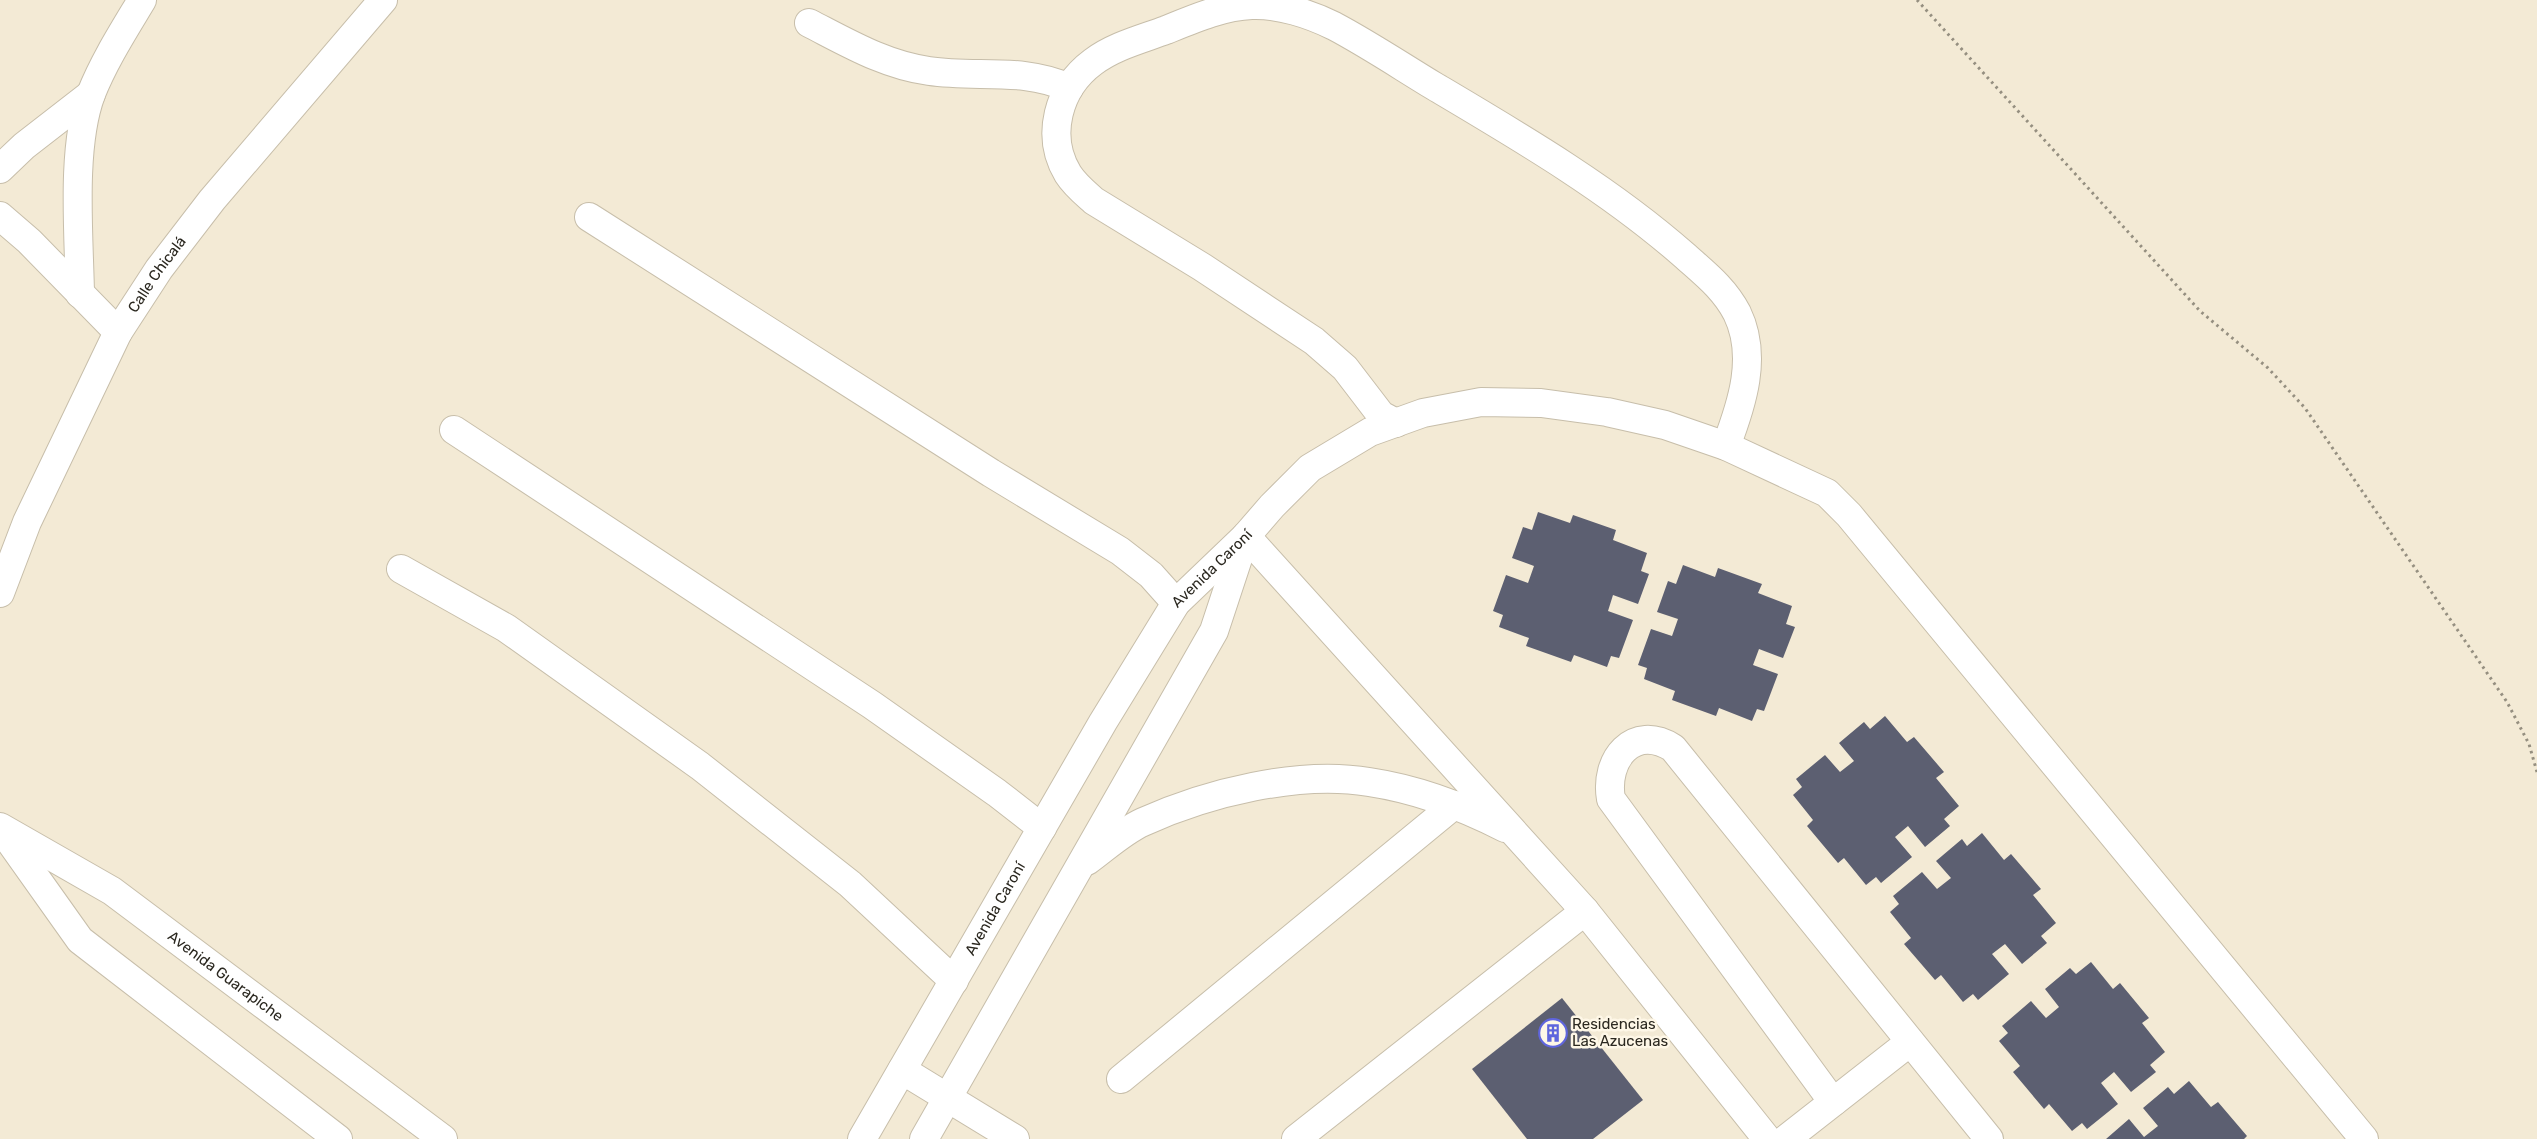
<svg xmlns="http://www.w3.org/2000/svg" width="2537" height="1139" font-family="Rubik,sans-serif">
<rect width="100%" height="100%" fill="#f3ead5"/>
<g fill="#5c5f71">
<path d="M 1538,512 L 1570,523 L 1573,515 L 1616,530 L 1613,540 L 1647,553 L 1641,571 L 1649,574 L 1638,604 L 1613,595 L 1608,611 L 1633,620 L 1619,658 L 1611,656 L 1607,667 L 1574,655 L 1571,662 L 1526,646 L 1529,638 L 1499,627 L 1503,615 L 1493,611 L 1506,575 L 1528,583 L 1534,566 L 1512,558 L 1523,527 L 1532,530 Z"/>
<path d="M 1683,565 L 1715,577 L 1718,568 L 1762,584 L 1758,593 L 1792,606 L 1786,624 L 1795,627 L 1783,658 L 1759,649 L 1753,665 L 1778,674 L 1764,711 L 1757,709 L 1752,721 L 1719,708 L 1716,716 L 1672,700 L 1675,691 L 1644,679 L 1647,668 L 1638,665 L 1651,629 L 1672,636 L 1678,619 L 1657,612 L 1668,581 L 1676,584 Z"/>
<path d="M 1885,716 L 1907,742 L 1914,737 L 1944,772 L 1936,778 L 1959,806 L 1944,819 L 1950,826 L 1925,847 L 1908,826 L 1895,837 L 1912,857 L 1881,883 L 1876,877 L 1866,885 L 1844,858 L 1838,863 L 1807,826 L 1813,820 L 1793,795 L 1802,787 L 1796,779 L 1825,755 L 1840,772 L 1854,761 L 1839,743 L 1864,722 L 1870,729 Z"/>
<path d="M 1982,833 L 2004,860 L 2011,854 L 2041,889 L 2033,895 L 2056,923 L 2041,936 L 2047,943 L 2022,964 L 2005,944 L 1992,954 L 2009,974 L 1978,1000 L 1973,994 L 1963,1002 L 1941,975 L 1935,980 L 1904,944 L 1911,938 L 1890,912 L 1899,904 L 1893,896 L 1922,872 L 1937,889 L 1951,878 L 1936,861 L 1962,839 L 1967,846 Z"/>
<path d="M 2091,962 L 2113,989 L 2120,983 L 2149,1018 L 2142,1023 L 2165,1052 L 2150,1065 L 2156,1072 L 2131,1092 L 2114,1072 L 2101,1083 L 2118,1104 L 2087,1129 L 2082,1123 L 2072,1131 L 2049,1104 L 2044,1109 L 2013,1072 L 2020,1066 L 1999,1041 L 2008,1033 L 2002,1026 L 2031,1001 L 2046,1018 L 2059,1007 L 2045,989 L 2070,968 L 2076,974 Z"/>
<path d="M 1562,998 L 1643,1100 L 1593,1139 L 1527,1139 L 1472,1069 Z"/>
<path d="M 2189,1081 L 2211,1107 L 2218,1102 L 2247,1136 L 2244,1139 L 2106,1139 L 2129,1119 L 2144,1137 L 2158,1126 L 2143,1108 L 2168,1087 L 2174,1094 Z"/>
</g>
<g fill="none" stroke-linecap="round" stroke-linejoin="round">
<defs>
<g id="minor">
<path d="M 809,23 C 848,43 885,65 929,71 C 977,78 1024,67 1069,88"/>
<path d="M 0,169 L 24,146 L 91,94"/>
<path d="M 0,216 L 29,241 L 118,332"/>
<path d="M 589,217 L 991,473 L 1120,551 L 1151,575 L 1176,603"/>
<path d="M 80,294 C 79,235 71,148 91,94 C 104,61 124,30 142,0"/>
<path d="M 1396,423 L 1381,415 L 1345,368 L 1314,341 L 1202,267 L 1094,201 C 1085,193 1075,185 1068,174 C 1045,136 1058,88 1093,62 C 1114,46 1142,39 1166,30 C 1193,19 1223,6 1252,5 C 1279,4 1310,14 1334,26 C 1368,44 1401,66 1434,86 C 1520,137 1609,189 1684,255 C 1704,273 1724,288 1737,313 C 1758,356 1742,404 1726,446"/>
<path d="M 454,430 L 872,705 L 997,793 L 1042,828"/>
<path d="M 1246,536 L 1585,911 L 1767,1139"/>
<path d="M 401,569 L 506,628 L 700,766 L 850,884 L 954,981"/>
<path id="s1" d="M 0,593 L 27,522 L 118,332 L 159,269 L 212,200 L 383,0"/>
<path id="s2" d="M 0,827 L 112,891 L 443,1139"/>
<path d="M 4,833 L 80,940 L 338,1139"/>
<path d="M 1087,861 C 1105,848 1123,831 1143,822 C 1207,793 1299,770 1369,782 C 1416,789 1462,806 1505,828"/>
<path d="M 902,1070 L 1015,1139"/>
<path d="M 1121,1079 L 1454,805"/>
<path d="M 1833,1102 L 1611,799 C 1604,760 1633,723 1673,748 L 1989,1139"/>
<path id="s3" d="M 862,1139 L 1103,722 L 1176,603 L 1246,536 L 1272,506 L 1310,468 L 1370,432 L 1423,413 L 1481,402 L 1541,403 L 1607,412 L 1665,425 L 1726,446 L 1827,493 L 1849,515 L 2364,1139"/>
<path d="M 924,1139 L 1214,631 L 1244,540"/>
<path d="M 1296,1139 L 1585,911"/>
<path d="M 1786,1139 L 1910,1042"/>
</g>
</defs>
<use href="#minor" stroke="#c7beaa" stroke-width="30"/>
<path stroke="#958f80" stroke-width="3" stroke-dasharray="2.5 4" stroke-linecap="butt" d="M 1917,0 L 2200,311 L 2268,368 L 2305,408 L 2507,702 L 2529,744 L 2537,772"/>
<use href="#minor" stroke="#fff" stroke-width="28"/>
</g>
<defs>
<symbol id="building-ring" viewBox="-11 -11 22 22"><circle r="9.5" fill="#fef7e7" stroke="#5f65dd" stroke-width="1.5"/><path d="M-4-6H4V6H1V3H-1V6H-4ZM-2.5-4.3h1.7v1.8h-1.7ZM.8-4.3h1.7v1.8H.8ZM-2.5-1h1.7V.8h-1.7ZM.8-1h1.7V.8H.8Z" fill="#5f65dd"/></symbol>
</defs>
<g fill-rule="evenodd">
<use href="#building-ring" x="1537" y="1017" width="32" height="32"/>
</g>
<g text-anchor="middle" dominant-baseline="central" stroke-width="5" stroke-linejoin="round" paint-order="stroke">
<g font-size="15" fill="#2b2820" stroke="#fef7e7">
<text stroke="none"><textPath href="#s1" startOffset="356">Calle Chicalá</textPath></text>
<text stroke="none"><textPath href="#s3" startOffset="671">Avenida Caroní</textPath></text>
<text stroke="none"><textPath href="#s3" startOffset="266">Avenida Caroní</textPath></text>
<text stroke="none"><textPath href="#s2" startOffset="271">Avenida Guarapiche</textPath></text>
</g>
<g font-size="15" fill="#2b2820" stroke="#fef7e7" text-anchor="start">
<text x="1572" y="1024">Residencias<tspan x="1572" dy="17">Las Azucenas</tspan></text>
</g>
</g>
</svg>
